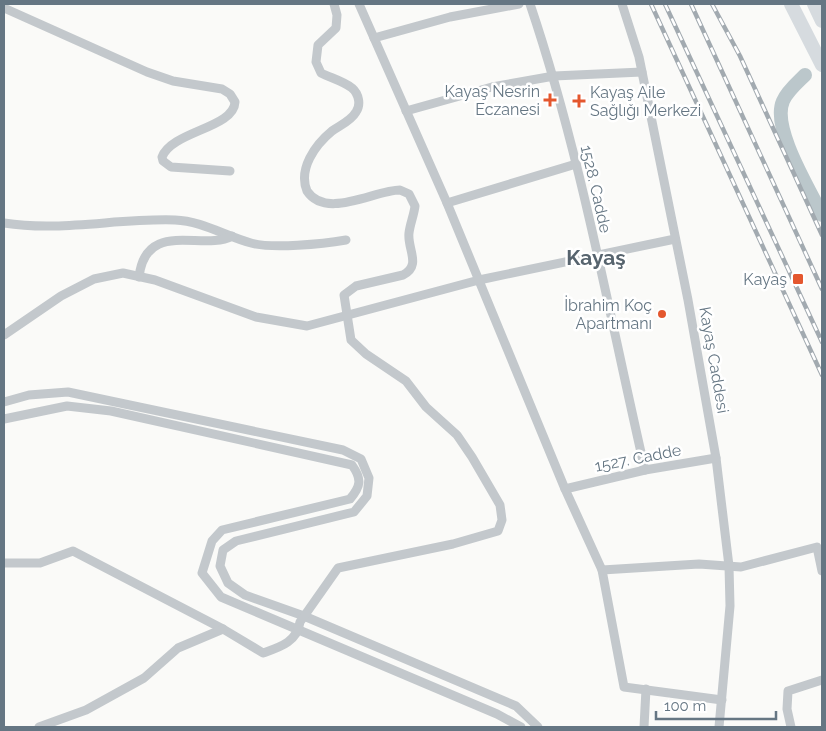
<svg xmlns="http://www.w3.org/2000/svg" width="826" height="731" font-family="Raleway,sans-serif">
<rect width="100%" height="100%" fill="#fafaf8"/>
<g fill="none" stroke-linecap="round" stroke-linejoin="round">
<path stroke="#bbc7cb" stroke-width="14" d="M 805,75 C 798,82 787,91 783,101 C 771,128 810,190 822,215"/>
<g stroke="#c3c8cc" stroke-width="9">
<path d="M 359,4 L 447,203 L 565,489 L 602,570 L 624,687 L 722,700"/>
<path d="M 530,4 C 581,155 609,314 645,470"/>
<path d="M 622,4 L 639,57 L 688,300 L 716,458 L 729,566 L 730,606 L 719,727"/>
<path d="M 4,8 L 147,72 L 173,81 L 222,89 L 230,94 L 235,102 C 234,128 172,131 162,157 L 163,161 L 171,167 L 230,171"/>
<path d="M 374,38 L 450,17 L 519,4"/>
<path d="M 406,111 L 492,87 L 554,76 L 642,72"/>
<path d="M 447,203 L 576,164"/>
<path d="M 4,223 C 61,232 118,218 175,220 C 202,221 225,236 251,243 C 272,249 323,244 346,240"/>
<path d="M 139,277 C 146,218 203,252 232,236"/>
<path d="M 4,335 L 61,296 L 94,279 L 123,273 L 155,280 L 256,317 L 307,326 L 479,280 L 675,239"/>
<path d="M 4,402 L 29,395 L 68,392 L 343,450 L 361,459 L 369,478 L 367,496 L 354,512 L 236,541 L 223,550 L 220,566 L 228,583 L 245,595 L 304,616 L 516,706 L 538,727"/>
<path d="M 4,419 L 67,406 L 111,411 L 352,465 C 362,479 361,486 350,499 L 222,530 L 212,541 L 202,573 L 221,597 L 497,714 L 521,727"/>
<path d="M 565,489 L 645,470 L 716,458"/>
<path d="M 4,563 L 40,563 L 73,551 L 223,629 L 263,653 C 280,647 297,642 300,622 L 338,568 L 453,544 L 498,531 L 502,520 L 500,505 L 472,457 L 457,435 L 426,407 L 406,381 L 366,354 L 351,340 L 344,295 L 356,286 L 403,275 C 422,265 407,249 409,233 C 410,224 414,215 415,206 L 409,194 L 400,190 C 375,190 326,220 307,191 C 298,169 315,145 332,131 C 339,126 351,121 356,112 C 361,105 359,94 352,88 C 343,81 331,78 321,73 L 316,62 L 318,45 L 336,28 L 337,15 L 334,4"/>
<path d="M 602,570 L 699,564 L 741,567 L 817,547 L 822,571"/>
<path d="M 39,727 L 86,710 L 144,678 L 178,648 L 223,629"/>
<path d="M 644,727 L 646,689"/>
<path d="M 791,727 L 787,709 L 788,691 L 822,680"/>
</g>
<g stroke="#d6dbdf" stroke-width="14">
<path d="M 791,4 L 822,65"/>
<path d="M 814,4 L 822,21"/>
</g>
<defs>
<g id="rail">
<path d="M 651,4 L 822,375"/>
<path d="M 665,4 L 822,342"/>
<path d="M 691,4 L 822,289"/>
<path d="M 712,4 L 740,56 L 822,235"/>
</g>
</defs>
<use href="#rail" stroke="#a2aab0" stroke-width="4.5"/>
<use href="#rail" stroke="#fff" stroke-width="2.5" stroke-dasharray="8" stroke-linecap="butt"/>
</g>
<g fill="#e4572e" stroke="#fff" stroke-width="2">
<path d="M547.5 92.5h5v5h5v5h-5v5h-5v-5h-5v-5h5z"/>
<path d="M576.5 93.5h5v5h5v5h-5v5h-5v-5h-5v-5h5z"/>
<rect x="792" y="273" width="12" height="12" rx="2.5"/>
<circle cx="662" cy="314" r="5"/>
</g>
<g text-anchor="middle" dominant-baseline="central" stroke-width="5" stroke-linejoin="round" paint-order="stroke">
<g font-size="16" fill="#657683" stroke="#fff" text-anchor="end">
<text x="540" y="91">Kayaş Nesrin<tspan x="540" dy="18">Eczanesi</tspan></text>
<text x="590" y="92" text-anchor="start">Kayaş Aile<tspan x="590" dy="18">Sağlığı Merkezi</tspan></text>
<text x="787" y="279">Kayaş</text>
<text x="652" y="305">İbrahim Koç<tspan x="652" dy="18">Apartmanı</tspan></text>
</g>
<g font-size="16" fill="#657683" stroke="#fff">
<text transform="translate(596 189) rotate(77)">1528. Cadde</text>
<text transform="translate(714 360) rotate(80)">Kayaş Caddesi</text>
<text transform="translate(638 458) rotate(-11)">1527. Cadde</text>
</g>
<g font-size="21" font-weight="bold" fill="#57646e" stroke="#fff">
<text x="596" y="257">Kayaş</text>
</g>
</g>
<rect width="826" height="731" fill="none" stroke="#657683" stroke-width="10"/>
<path d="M656 711v8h120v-8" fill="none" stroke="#657683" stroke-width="2.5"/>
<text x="664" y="711" font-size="15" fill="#657683" stroke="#ffffff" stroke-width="4" paint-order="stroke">100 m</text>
</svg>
